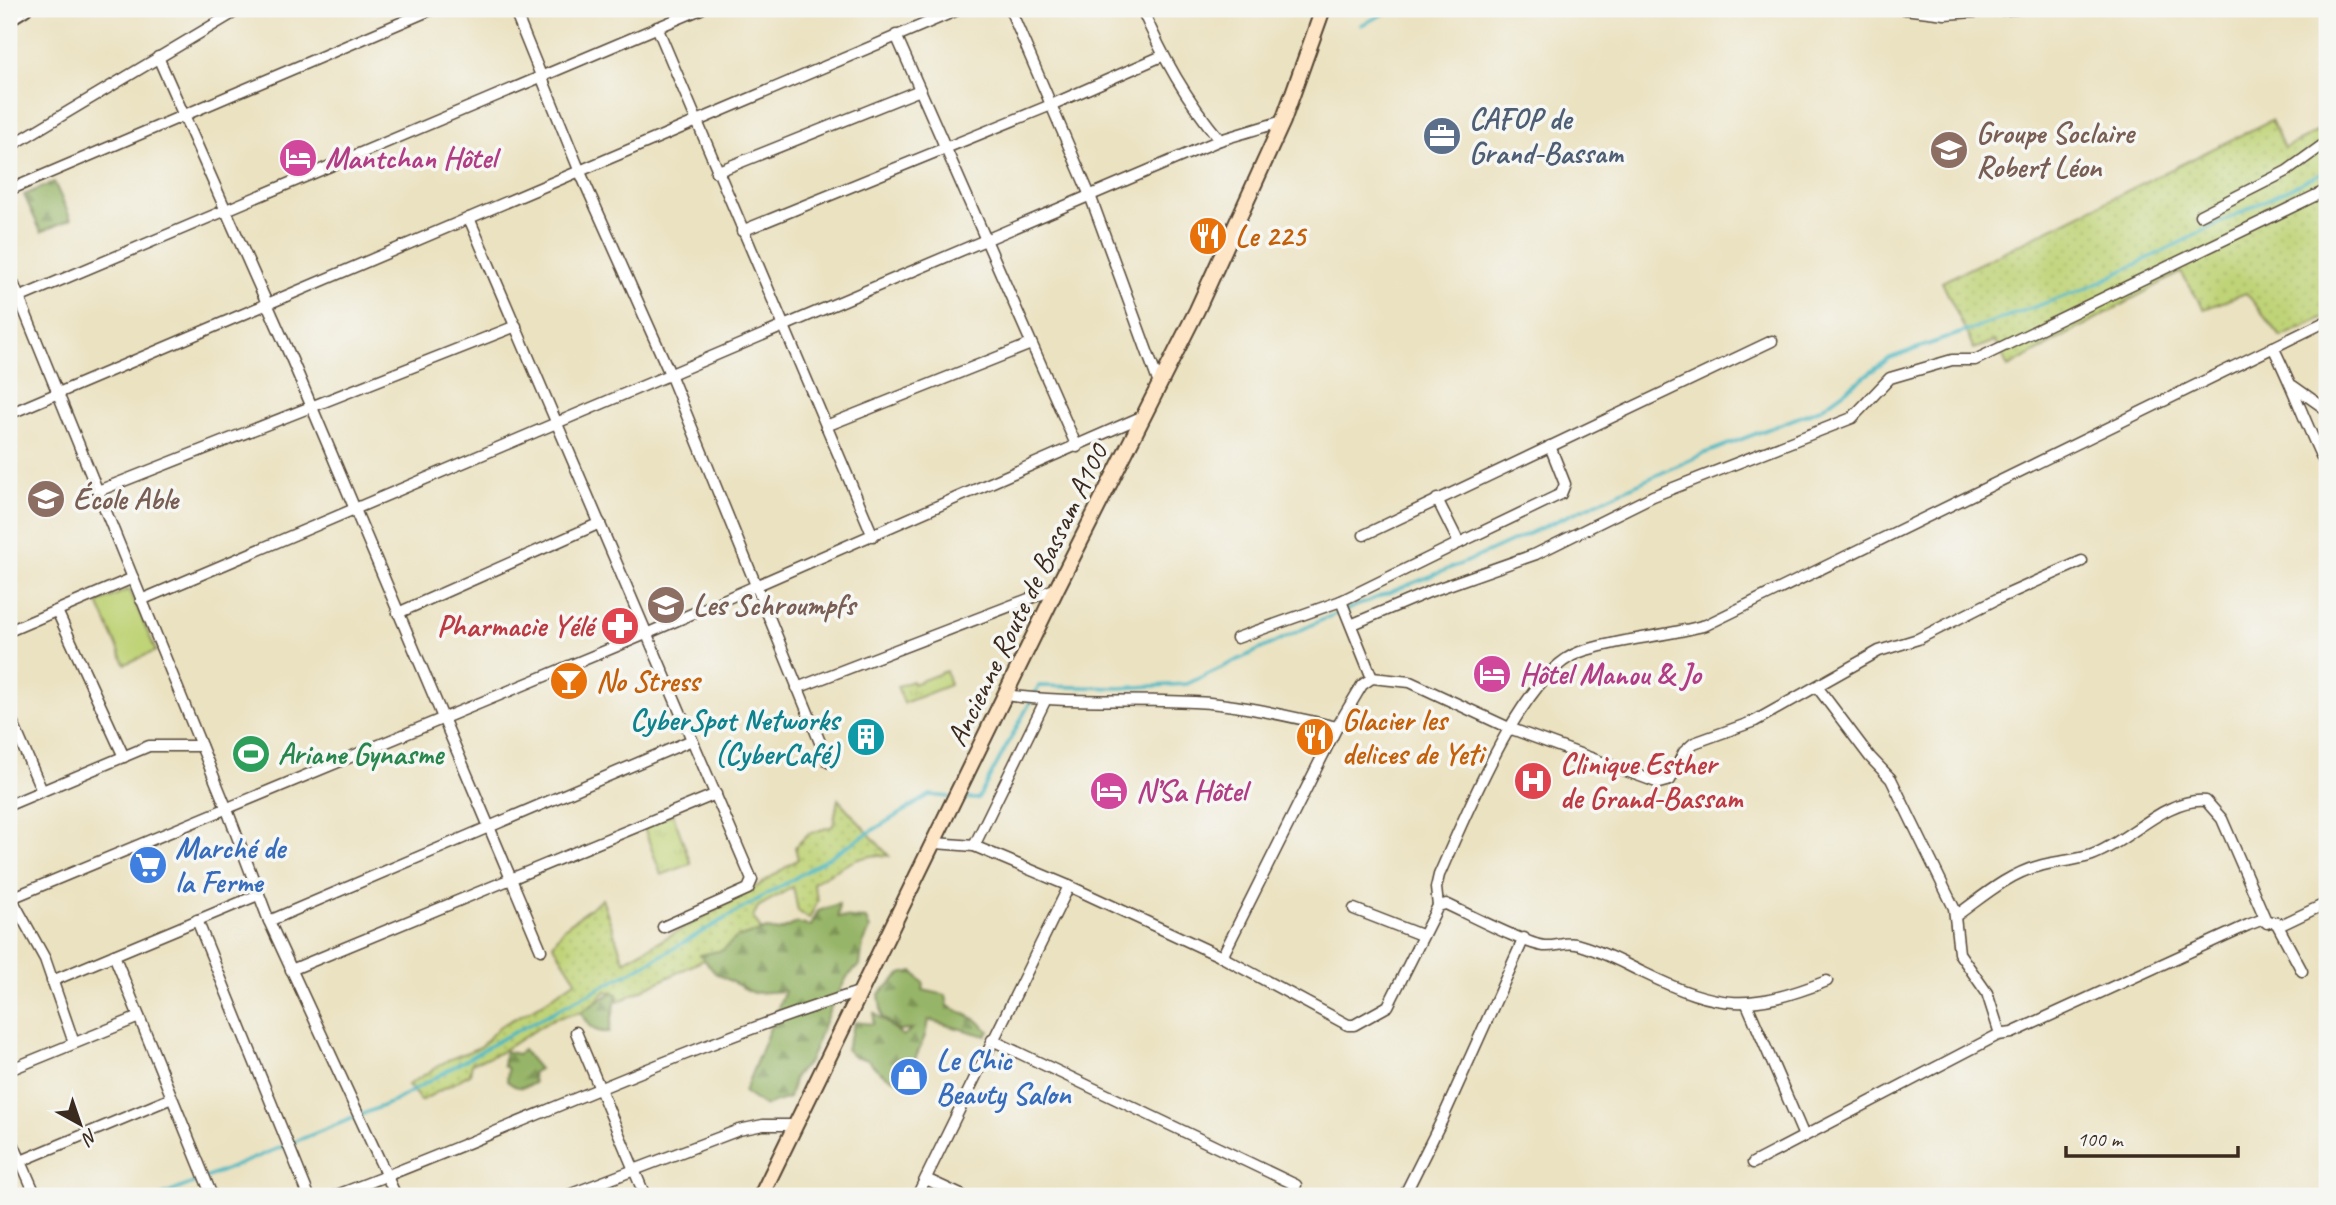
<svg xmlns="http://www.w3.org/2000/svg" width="2336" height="1205" font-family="Caveat,sans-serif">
<defs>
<pattern id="grass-dots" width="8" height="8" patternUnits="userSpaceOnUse" patternTransform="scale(1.75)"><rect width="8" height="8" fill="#bfd377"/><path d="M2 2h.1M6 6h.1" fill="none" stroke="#a5b566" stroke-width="1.8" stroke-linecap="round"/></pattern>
<pattern id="forest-firs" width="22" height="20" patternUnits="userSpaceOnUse" patternTransform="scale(1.75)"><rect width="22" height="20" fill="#97b568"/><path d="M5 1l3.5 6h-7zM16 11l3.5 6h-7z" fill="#7c9355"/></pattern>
<pattern id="park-tufts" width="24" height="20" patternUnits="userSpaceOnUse" patternTransform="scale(1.75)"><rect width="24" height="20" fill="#bfd377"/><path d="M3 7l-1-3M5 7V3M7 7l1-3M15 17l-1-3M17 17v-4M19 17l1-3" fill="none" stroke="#a5b566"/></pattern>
</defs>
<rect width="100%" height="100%" fill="#f6f6f2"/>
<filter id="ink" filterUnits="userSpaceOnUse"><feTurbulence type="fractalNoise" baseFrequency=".0143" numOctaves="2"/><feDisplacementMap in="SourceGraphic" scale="14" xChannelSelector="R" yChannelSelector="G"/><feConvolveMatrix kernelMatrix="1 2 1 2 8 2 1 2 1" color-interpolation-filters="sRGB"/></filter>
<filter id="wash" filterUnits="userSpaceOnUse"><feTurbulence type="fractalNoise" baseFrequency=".00686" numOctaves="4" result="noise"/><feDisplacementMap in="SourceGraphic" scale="28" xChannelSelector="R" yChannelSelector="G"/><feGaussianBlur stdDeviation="1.57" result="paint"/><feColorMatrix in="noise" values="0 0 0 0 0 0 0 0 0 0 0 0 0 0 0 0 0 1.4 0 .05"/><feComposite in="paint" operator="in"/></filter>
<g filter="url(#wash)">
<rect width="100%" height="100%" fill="#ebe2c1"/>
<g fill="url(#grass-dots)" stroke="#7d7e4a" stroke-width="2">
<path d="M 2271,120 L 2284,148 L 2327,127 L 2327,234 L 2324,236 L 2327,242 L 2327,316 L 2281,337 L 2246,293 L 2204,309 L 2181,272 L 2008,367 L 1995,341 L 1974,349 L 1942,282 Z"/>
<path d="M 838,799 L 889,856 C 862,851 837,870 813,883 L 818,900 L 809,919 L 798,911 L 793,887 L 758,907 L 753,917 L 762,931 L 618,1002 L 617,994 L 606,991 L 586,1011 L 553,1019 L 497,1054 L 472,1063 L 470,1074 L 421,1101 L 408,1085 L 448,1060 L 480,1047 L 500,1026 L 540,1005 L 576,980 L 553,944 L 564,928 L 602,899 L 624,961 L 744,895 L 798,859 L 795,847 L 808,834 L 833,826 Z"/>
</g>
<g fill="url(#forest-firs)" stroke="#697043" stroke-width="2">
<path d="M 54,182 L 71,219 L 41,232 L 24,195 Z"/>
<path d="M 839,904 L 838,917 L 866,919 L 870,929 L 863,944 L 860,965 L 847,977 L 830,1009 L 809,1062 L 795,1076 L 789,1098 L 764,1106 L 744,1092 L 785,991 L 753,993 L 715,973 L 700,955 L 723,950 L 736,938 L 767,929 L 779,931 L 797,923 L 811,926 L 818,911 Z"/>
<path d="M 913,971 L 924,984 L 923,990 L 946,995 L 948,1006 L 977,1020 L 989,1031 L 986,1036 L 928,1020 L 925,1036 L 905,1083 C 890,1079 877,1073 869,1060 L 853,1056 L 846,1049 L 855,1022 L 873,1024 L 874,1013 L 903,1036 L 912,1029 L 899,1031 L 882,1017 L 879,994 L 901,974 Z"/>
<path d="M 613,992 L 617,994 L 609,1032 C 594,1033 587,1026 581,1012 Z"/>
<path d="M 523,1050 L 539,1069 L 532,1073 L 534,1083 C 523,1089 516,1089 507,1081 L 508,1069 L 503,1065 L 505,1051 L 518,1054 Z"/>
</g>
<g fill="url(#park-tufts)" stroke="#7d7e4a" stroke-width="2">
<path d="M 946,671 L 950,685 L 904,703 L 897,686 L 912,681 L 913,684 Z"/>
<path d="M 673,814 L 691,864 L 661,875 L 643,825 Z"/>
</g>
<path fill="#bfd377" stroke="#7d7e4a" stroke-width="2" d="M 129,589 L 156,651 L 125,664 L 98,603 Z"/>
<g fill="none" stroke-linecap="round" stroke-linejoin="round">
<g stroke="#49b7c3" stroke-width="3.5">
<path d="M 1361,25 L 1394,9"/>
<path d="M 961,798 L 978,799 L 1039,686 L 1120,688 L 1187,684 L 1326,618 L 1473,559 L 1703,454 L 1820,409 L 1890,358 L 2088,288 L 2327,170"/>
<path d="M 161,1196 L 395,1101 L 505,1037 L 650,962 L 795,878 L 930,795 L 949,797"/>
</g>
</g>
</g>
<g filter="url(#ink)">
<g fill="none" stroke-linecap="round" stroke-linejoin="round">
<defs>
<g id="minor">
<path d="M 514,9 L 580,172 L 670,374 L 828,762"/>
<path d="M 1010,9 L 1091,198 L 1159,384"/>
<path d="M 1142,9 C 1163,58 1186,99 1220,140"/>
<path d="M 1904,9 L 1945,14 L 2017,9"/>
<path d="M 657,27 L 873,536"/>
<path d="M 896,35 L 1077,447"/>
<path d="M 158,57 L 292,360 L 541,950"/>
<path d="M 9,147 L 240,9"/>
<path d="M 716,172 L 920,90"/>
<path d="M 9,190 L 433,9"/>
<path d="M 2200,215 L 2287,171 L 2327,142"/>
<path d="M 469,218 L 752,880 L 748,889 L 663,927"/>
<path d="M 742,231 L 1051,105 L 1162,56"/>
<path d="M 9,273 L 226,807 L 269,921 L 396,1196"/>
<path d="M 9,302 L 701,9"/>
<path d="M 2273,347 C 2293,387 2307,428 2327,468"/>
<path d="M 2293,386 L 2327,410"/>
<path d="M 9,414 L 960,9"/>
<path d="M 826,426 L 1031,344"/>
<path d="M 98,491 L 516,326"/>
<path d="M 1364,535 L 1772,341"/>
<path d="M 1459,543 L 1561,494 L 1565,484 L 1550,446"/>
<path d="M 141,600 L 1220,140 L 1283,121"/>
<path d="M 1341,601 L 1372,678"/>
<path d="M 57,611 L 124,757"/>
<path d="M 398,613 L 600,523"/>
<path d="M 1353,624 L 1431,591 L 1536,554 L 1653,496 L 1852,418 L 1890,378 L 1952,360 L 1975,360 L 2327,190"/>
<path d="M 9,631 L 133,578"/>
<path d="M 1237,638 L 1341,601 L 1459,543 L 1437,499"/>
<path d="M 797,688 L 1057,588"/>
<path d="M 1818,688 L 1870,757 L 1891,779 L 1954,908 L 1959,953 L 1987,993 L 2000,1034"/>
<path d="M 1005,695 C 1068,704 1131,698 1194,702 C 1242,704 1290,717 1337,727"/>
<path d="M 9,714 L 42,791"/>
<path d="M 9,805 L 149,746 L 201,746"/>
<path d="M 935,843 L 974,846 L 1069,886 L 1222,957 L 1348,1025 L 1354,1025 L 1388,1006 L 1438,906 L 1436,888 L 1439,875 C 1464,820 1522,672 1580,652 C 1621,638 1664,637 1706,625 L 2327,321"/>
<path d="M 974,846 L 1045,701"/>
<path d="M 9,894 L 45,959 L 74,1043"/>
<path d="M 9,899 L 646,634 L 1141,417"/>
<path d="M 1438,906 L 1446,904 C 1468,914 1525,944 1544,946 C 1555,947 1565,942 1576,944 C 1600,950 1623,963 1644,973 C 1719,1010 1750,1011 1827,981"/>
<path d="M 1354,909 L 1421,935"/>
<path d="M 1957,915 C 1982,897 2008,874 2039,866 C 2056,861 2075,861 2092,855 C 2129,842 2165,797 2206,801 L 2222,819 L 2267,923"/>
<path d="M 197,920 L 309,1196"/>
<path d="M 269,921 L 692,740"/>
<path d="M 2277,924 L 2302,971"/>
<path d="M 114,955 L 212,1196"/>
<path d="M 1222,957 L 1337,727 L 1362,685 L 1372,678 L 1410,682 L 1509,728 L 1659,783 L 1670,780 L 1684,752 L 1694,743 L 1755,721 L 1879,651 L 1918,639 L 1997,599 L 2082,561"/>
<path d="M 291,970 L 716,794"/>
<path d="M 52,981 L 258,895"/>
<path d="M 1747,1004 L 1804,1136"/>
<path d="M 576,1032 L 645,1196"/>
<path d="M 992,1040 L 1296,1185 L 1291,1196"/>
<path d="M 9,1070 L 139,1017"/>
<path d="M 9,1134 L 36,1196"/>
<path d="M 1753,1163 L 1998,1035 L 2012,1033 L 2248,925 L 2261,920 L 2283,924 L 2327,903"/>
<path d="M 9,1166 L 172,1098"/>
<path d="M 926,1179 L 963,1196"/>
<path d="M 334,1196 C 511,1130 682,1047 862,991"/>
<path d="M 566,1196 L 739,1130 L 763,1125 L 796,1125"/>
<path d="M 917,1196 L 1069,886"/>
<path d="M 1404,1196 L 1442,1120 L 1524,938"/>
</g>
<path id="tertiary" d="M 9,19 L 25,9"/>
<path id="secondary" d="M 761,1196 L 1057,588 L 1197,310 L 1283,121 L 1323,9"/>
</defs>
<use href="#minor" stroke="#554636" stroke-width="13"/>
<use href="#tertiary" stroke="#554636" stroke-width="16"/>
<use href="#secondary" stroke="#554636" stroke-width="18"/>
<use href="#minor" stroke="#fff" stroke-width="10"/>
<use href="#tertiary" stroke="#fff" stroke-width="12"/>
<use href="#secondary" stroke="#fde5c5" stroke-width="14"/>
</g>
</g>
<defs>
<symbol id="office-disc" viewBox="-11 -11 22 22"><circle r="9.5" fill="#5c6f8a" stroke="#f6f6f2"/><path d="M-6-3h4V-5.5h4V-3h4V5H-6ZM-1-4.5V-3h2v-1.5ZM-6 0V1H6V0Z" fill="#fff"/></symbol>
<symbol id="school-disc" viewBox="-11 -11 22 22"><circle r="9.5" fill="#8d6e63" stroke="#f6f6f2"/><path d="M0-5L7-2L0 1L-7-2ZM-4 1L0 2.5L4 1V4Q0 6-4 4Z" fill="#fff"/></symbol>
<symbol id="hotel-disc" viewBox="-11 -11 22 22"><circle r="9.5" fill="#d1479c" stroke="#f6f6f2"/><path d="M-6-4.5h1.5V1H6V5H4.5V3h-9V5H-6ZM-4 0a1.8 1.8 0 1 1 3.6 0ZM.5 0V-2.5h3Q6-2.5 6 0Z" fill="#fff"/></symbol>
<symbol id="restaurant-disc" viewBox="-11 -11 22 22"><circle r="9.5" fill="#e8710a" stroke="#f6f6f2"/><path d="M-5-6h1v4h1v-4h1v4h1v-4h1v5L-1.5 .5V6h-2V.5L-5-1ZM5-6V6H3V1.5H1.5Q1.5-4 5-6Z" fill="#fff"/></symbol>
<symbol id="pharmacy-disc" viewBox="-11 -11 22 22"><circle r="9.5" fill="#e0444e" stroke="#f6f6f2"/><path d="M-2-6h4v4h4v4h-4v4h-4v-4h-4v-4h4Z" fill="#fff"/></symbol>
<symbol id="bar-disc" viewBox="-11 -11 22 22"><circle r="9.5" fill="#e8710a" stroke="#f6f6f2"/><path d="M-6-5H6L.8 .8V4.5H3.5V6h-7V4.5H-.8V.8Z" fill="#fff"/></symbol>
<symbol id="building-disc" viewBox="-11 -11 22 22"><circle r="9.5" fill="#0f9aa8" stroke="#f6f6f2"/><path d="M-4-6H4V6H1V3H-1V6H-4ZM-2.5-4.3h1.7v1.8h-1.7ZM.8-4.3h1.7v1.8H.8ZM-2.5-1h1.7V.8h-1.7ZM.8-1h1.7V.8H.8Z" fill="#fff"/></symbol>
<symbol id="stadium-disc" viewBox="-11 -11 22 22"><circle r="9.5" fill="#2e9e5b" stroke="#f6f6f2"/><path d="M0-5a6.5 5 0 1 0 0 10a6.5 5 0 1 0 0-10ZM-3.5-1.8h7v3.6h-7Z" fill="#fff"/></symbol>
<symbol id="hospital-disc" viewBox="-11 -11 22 22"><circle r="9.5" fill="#e0444e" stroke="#f6f6f2"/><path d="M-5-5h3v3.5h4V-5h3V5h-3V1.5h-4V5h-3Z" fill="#fff"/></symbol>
<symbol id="supermarket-disc" viewBox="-11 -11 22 22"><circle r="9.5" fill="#3f7fe0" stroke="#f6f6f2"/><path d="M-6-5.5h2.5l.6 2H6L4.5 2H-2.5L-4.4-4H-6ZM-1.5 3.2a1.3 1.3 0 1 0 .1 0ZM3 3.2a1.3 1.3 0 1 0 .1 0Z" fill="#fff"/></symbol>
<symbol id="shop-disc" viewBox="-11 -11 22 22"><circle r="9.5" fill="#3f7fe0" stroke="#f6f6f2"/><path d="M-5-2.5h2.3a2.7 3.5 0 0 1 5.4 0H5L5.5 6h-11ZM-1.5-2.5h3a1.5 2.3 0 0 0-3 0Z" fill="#fff"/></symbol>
</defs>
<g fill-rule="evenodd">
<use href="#office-disc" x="1420" y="114" width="44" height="44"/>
<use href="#school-disc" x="1927" y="128" width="44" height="44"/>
<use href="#hotel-disc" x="276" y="136" width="44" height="44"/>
<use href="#restaurant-disc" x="1186" y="214" width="44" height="44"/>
<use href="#school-disc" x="24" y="477" width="44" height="44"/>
<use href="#school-disc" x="644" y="583" width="44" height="44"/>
<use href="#pharmacy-disc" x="598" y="604" width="44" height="44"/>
<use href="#hotel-disc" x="1470" y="652" width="44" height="44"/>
<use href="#bar-disc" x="547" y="659" width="44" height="44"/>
<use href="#building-disc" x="844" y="715" width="44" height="44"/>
<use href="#restaurant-disc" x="1293" y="715" width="44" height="44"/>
<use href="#stadium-disc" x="229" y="732" width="44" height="44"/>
<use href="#hospital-disc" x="1511" y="759" width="44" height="44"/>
<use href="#hotel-disc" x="1087" y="769" width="44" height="44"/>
<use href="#supermarket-disc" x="126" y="843" width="44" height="44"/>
<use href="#shop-disc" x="887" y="1055" width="44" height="44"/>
</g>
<g text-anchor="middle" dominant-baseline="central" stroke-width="7" stroke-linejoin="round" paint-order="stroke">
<g font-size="30" font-weight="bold" fill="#4e5e75" stroke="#f6f6f2" text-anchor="start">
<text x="1469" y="119">CAFOP de<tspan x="1469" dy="34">Grand-Bassam</tspan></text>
</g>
<g font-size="30" font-weight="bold" fill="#785e54" stroke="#f6f6f2" text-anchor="start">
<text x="1976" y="133">Groupe Soclaire<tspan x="1976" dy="34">Robert Léon</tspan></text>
<text x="73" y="499">École Able</text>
<text x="693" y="605">Les Schroumpfs</text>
</g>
<g font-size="30" font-weight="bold" fill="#b23c85" stroke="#f6f6f2" text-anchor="start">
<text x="325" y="158">Mantchan Hôtel</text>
<text x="1519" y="674">Hôtel Manou &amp; Jo</text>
<text x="1136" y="791">N’Sa Hôtel</text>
</g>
<g font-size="30" font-weight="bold" fill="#c56008" stroke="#f6f6f2" text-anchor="start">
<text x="1235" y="236">Le 225</text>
<text x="596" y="681">No Stress</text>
<text x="1342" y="720">Glacier les<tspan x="1342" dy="34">delices de Yeti</tspan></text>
</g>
<g font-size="30" fill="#3b2a1e" stroke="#f6f6f2">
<text transform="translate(1027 595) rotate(-64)">Ancienne Route de Bassam A100</text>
</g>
<g font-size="30" font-weight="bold" fill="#be3a42" stroke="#f6f6f2" text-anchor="end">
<text x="593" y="626">Pharmacie Yélé</text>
<text x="1560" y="764" text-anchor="start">Clinique Esther<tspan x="1560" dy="34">de Grand-Bassam</tspan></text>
</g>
<g font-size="30" font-weight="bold" fill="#0d838f" stroke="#f6f6f2" text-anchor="end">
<text x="839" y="720">CyberSpot Networks<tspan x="839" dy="34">(CyberCafé)</tspan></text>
</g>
<g font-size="30" font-weight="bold" fill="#27864d" stroke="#f6f6f2" text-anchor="start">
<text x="278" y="754">Ariane Gynasme</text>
</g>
<g font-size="30" font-weight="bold" fill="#366cbe" stroke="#f6f6f2" text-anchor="start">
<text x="175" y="848">Marché de<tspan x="175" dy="34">la Ferme</tspan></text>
<text x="936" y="1060">Le Chic<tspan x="936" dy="34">Beauty Salon</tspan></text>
</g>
</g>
<rect width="2336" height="1205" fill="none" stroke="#f6f6f2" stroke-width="35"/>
<g transform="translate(80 1124) rotate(140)" stroke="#f6f6f2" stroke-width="5" paint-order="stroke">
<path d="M0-5L12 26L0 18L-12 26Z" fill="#3b2a1e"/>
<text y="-10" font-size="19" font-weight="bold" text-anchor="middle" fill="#3b2a1e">N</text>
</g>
<path d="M2066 1146v10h172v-10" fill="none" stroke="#3b2a1e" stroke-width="3.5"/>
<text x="2077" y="1146" font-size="21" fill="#3b2a1e" stroke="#f6f6f2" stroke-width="5" paint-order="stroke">100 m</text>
</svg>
